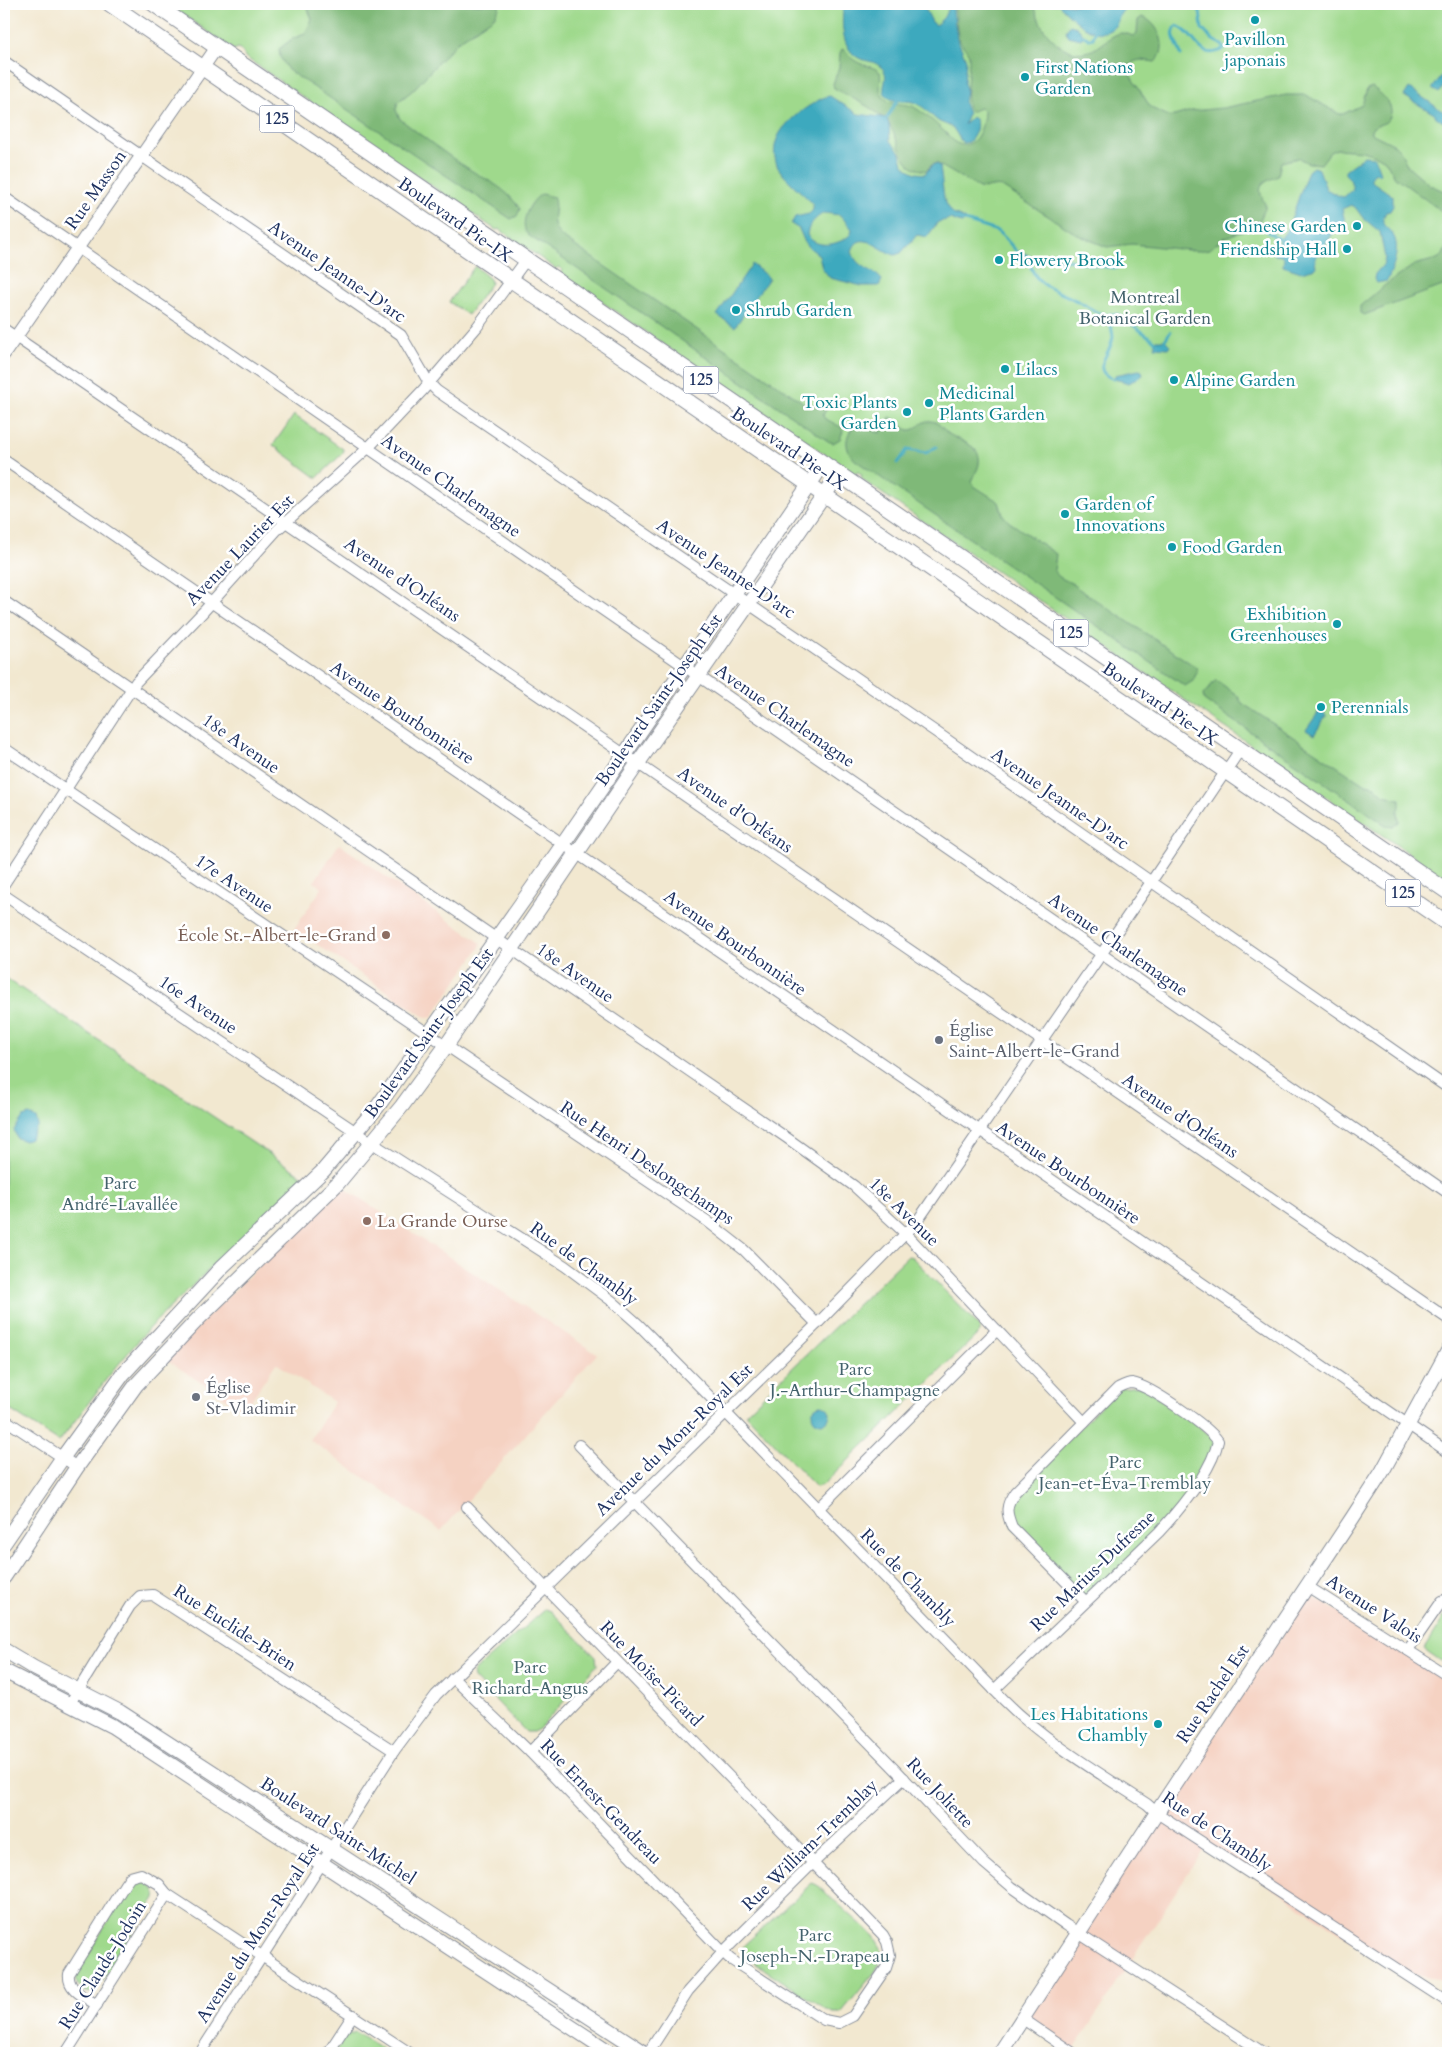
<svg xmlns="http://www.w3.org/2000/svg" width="1452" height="2057" font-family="Cardo,serif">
<rect width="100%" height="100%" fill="#fff"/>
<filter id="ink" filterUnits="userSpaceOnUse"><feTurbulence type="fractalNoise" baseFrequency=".02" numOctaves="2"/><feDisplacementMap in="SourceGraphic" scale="10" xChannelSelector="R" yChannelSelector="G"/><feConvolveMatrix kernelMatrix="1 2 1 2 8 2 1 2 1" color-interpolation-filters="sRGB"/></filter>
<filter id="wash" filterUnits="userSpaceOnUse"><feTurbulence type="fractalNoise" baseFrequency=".0096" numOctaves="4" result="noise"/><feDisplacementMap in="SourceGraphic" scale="20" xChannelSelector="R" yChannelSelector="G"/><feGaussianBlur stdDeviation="1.12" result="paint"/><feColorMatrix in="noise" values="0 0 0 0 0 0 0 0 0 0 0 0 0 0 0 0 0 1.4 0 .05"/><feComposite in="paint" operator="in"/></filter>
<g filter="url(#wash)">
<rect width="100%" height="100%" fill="#f2e8d0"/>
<g fill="#f5d2c2">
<path d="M 339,844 L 481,943 L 480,947 L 431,1018 L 423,1016 L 294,929 L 322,888 L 314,882 Z"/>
<path d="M 341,1186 L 597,1354 L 441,1531 L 310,1440 L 334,1402 L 276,1363 L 244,1411 L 167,1360 L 202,1322 Z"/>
<path d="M 1309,1595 L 1408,1650 L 1448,1676 L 1448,1976 L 1445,1980 L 1402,1973 L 1206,1845 L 1072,2052 L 1023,2019 Z"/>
</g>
<g fill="#9fd98c" stroke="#5d8475">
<path d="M 168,4 L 1448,4 L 1448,880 L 1276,763 L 1274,757 L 1269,754 L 1267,756 L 864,481 L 861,477 L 862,475 L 858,472 L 854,474 L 565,277 L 566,275 L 561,273 L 563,270 L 558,267 L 556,269 L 499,229 L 496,230 L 245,57 L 242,51 L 238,48 L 234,50 Z"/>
<path d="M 475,266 L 490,279 L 491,283 L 468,315 L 449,302 Z"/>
<path d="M 294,415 L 343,449 L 343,453 L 317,478 L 273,445 Z"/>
<path d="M 4,977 L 304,1177 L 149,1328 L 108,1377 L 59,1442 L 4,1406 Z"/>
<path d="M 908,1256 L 912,1257 L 980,1327 L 980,1332 L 823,1485 L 816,1487 L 747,1415 L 746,1413 Z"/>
<path d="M 1144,1386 L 1218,1441 L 1181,1507 L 1085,1601 L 1012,1527 L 1008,1502 L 1118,1388 Z"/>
<path d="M 545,1609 L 551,1611 L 596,1657 L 597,1665 L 539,1729 L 533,1732 L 526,1732 L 474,1678 L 473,1672 Z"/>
<path d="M 1448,1611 L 1448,1666 L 1424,1649 Z"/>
<path d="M 136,1882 C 145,1881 153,1885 156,1894 L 155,1898 L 97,1989 L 94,1992 C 85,1994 79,1989 76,1981 L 78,1970 L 126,1892 L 131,1885 Z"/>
<path d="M 812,1883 L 817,1885 L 874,1936 L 881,1948 L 882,1959 L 875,1972 L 841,2013 L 833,2013 L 825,2009 L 744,1956 L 743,1946 Z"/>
<path d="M 355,2032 L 381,2048 L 382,2053 L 335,2053 L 348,2033 L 350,2034 Z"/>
</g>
<g fill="#7fb978" stroke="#4d746b">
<path d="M 306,4 L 499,4 L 499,8 L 494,17 L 457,42 L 413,90 L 398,102 L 396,110 L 400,119 C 422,136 445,154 469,169 C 491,183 504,186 520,209 L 517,216 L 511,219 L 288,70 L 280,57 L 279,49 L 292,39 L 305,34 L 312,19 Z"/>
<path d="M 954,4 L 1033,4 C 1037,12 1039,22 1044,29 C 1056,46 1076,60 1096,48 C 1104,44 1113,33 1122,33 C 1126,33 1130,35 1133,36 L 1137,33 L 1138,20 L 1142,17 C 1159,22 1170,50 1155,62 C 1145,61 1138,57 1130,65 L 1130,75 L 1151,108 L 1171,117 L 1191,111 L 1223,108 L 1286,95 L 1306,95 L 1339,114 L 1343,114 L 1362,105 L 1367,89 L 1372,87 C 1381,93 1398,107 1388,120 C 1384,125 1376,124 1371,129 L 1371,133 L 1395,145 L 1400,150 L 1407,165 L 1430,185 L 1448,193 L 1448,216 L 1395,177 L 1385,160 L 1378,156 L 1362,151 L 1337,149 L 1330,152 L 1321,164 L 1309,163 L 1298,158 L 1281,162 L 1278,176 C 1259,184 1256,187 1266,206 L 1260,220 L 1246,229 L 1224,238 L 1209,249 L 1198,251 L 1132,244 L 1107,247 L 1078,235 L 1002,187 C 993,185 987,190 979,188 L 936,163 L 930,166 L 927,171 C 896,168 903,140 886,121 C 873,107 851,98 834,88 L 833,84 L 839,67 L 840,53 L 842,49 C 848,51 849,57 854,60 C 862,66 872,65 880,72 C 882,80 878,88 882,95 C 889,107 904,102 914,107 C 929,116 944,131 956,143 C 976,152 984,126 984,111 L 980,108 L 973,111 L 969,111 C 963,100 970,69 969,56 C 968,50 961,45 959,39 C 956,28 956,15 954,4 Z"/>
<path d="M 542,194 L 553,197 C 559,209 546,222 562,237 L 807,405 L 826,405 L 827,408 L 823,415 L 824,418 L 841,427 L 843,431 L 840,439 L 833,443 L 828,441 L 528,235 C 518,224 530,200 542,194 Z"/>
<path d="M 1448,244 L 1448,284 L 1364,315 L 1360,313 L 1360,306 L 1385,285 L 1414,265 L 1437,259 L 1443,255 Z"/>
<path d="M 890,417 C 897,419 901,428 909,430 C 916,431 921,420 930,421 C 939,421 942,429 949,434 C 961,442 982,445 979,464 C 978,471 973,475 971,482 L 974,486 L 999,502 L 1003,515 L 1008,521 L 1056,554 L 1054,571 C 1060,581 1071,580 1079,589 L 1196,667 L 1197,672 L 1193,681 L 1185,686 L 855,460 C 845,450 844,438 853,427 L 859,426 L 880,433 Z"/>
<path d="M 1216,680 L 1237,695 L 1242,703 L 1362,783 L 1375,786 L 1384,795 L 1400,799 L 1400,807 L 1398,811 L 1399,822 L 1393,827 L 1387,826 L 1204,700 L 1203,695 Z"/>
</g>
<g fill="#3ea9be" stroke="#2c6c8e" fill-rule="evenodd">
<path d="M 844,4 L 918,4 L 926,10 L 932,22 L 936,25 L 944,17 L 950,4 L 952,4 L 957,38 L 966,60 L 964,83 L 966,89 L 964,103 L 968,114 L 964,125 L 972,117 L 976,120 C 978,129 975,135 969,142 L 963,143 C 959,139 958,135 955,131 C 951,125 943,124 938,121 C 931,116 926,108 918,104 C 908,98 894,105 886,95 C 879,87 892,77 881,67 C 874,60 865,62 857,57 C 841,47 841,20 844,4 Z"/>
<path d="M 1058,4 L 1074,5 L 1138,4 C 1130,7 1122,8 1119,17 C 1118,21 1117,24 1114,27 C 1095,45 1070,15 1058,4 Z"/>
<path d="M 1070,25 L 1077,27 L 1084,36 L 1081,39 L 1068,36 L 1066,31 Z"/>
<path d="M 1445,71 L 1448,73 L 1448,80 L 1439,93 L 1432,89 Z"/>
<path d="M 1409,88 L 1448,115 L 1443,122 L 1435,116 L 1436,115 L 1404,96 Z"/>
<path d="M 830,96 L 858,114 L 887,118 L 889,125 L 890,141 L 899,151 L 903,163 L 908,169 L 916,173 L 925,174 L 932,165 L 936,164 L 940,166 L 944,198 L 947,205 L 953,214 L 965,219 L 965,222 L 961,223 L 950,219 L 938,222 L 927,237 L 917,235 L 901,253 L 895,255 C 881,252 860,227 852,251 C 857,270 871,266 882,280 L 879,286 L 862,286 L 830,278 L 822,268 L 819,255 L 806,245 L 799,229 L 791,224 L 795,217 L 809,214 L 813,210 L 813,204 C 805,195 780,175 777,165 C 767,138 789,119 809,106 C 816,102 822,97 830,96 ZM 824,213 L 840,215 L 852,229 L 851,234 C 840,245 817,250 807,235 C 808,225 815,218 824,213 Z"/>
<path d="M 1364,156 L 1374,157 L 1380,173 L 1379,175 L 1375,172 L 1370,180 L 1393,196 L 1393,206 L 1390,211 L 1386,212 C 1378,227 1387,225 1393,235 C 1401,247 1393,269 1387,281 L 1377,283 L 1374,279 L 1375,274 L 1383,265 L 1385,258 L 1380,232 L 1363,218 L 1355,207 L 1351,205 L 1342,209 L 1345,222 L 1338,226 L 1321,251 L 1325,256 L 1319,254 L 1315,258 L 1316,268 L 1301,272 L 1283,266 L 1284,258 L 1282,256 L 1275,255 L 1273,250 L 1288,228 L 1308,171 L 1313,167 L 1319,169 L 1326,189 L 1339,196 L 1344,197 L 1353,189 L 1350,179 L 1345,174 L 1345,170 Z"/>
<path d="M 1020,251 L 1032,257 L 1030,264 C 1024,264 1020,262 1017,256 Z"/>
<path d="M 752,264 L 769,278 L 735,327 L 717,315 Z"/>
<path d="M 1157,340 L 1165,340 L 1170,345 L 1168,348 L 1155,347 L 1155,341 Z"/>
<path d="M 1139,370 L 1142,371 L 1143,375 L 1129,383 L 1114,379 L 1115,375 Z"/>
<path d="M 1320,710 L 1327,715 L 1314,735 L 1306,730 Z"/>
<path d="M 29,1115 L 36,1118 L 38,1125 L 30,1139 L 25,1141 L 17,1138 L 14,1130 L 23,1117 Z"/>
<circle cx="821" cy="1414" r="9"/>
</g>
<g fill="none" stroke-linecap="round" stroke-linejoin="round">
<g stroke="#3ea9be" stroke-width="3">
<path d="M 1084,36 L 1089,39 L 1093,38 L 1095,32"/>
<path d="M 1181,55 C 1179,44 1168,36 1177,26 C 1197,33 1197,63 1224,49 L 1222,45 L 1213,40 L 1202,29 L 1200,11 L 1189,4"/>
<path d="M 887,118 L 897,101"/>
<path d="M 965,221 L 997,231 L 1004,237 L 1018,253"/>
<path d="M 1268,232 L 1279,239"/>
<path d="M 1032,259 C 1056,253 1090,267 1117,268"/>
<path d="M 1030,264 C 1036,287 1057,290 1075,300 C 1081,302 1087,307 1093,310 C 1097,313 1103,314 1108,316"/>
<path d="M 1165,340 L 1170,332"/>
<path d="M 1114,379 C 1087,370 1113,353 1113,336 C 1112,329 1110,322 1108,316 L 1110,314 L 1119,315 L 1155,341"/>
<path d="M 898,463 L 907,450 L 926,453 L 936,447"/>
</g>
</g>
</g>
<g filter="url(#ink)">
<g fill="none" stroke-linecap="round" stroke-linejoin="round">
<defs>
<g id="minor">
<path d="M 4,61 L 401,335 L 429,383 L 437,391 L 936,732 L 1448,1088"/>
<path d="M 4,197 L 1448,1193"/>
<path d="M 4,329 L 1448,1319"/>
<path d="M 4,460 L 1448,1452"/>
<path d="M 4,601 L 787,1138 L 854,1186 L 905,1233 L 1084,1422"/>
<path d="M 4,748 L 707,1221 L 744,1250 L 817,1324"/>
<path d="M 4,884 L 136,682 L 204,611 L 277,530 L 368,448 L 423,390 L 477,327 L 526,260"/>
<path d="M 4,895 L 380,1148 L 565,1266 L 612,1301 L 638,1324 L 726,1413 L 1004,1700 C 1046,1742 1098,1772 1147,1804 L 1157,1813 L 1448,2002"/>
<path d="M 4,1419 L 77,1467"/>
<path d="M 579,1445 L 896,1770 L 984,1863 L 1012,1887 L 1066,1925 L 1264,2053"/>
<path d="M 818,1509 L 997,1330"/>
<path d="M 1307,1586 L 1448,1676"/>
<path d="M 1408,1650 L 1442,1601 L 1448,1599"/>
<path d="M 453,1678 L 530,1752 L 723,1952 L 730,1959 L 824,2020 L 839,2023 L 853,2016 L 886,1968 L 890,1955 L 887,1942 L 883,1935 L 467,1507"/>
<path d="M 994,1690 L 1159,1532 C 1180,1509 1212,1471 1218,1441 C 1208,1426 1150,1386 1132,1383 C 1127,1383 1122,1386 1118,1388 L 1015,1492 C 1005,1506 1006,1512 1012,1527 L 1085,1601"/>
<path d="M 69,1705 L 130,1606 L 140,1596 L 153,1595 L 394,1751"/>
<path d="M 530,1752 L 617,1662"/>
<path d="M 97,2005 C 85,1997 67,1990 69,1974 L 125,1884 L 130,1877 L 141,1874 L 159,1884 L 167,1894 L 410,2053"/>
<path d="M 1023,2019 L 1073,2053"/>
<path d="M 66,2053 L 167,1894"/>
<path d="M 200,2053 L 394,1751 L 436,1695 L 817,1324 L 916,1223 L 1151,882 L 1240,750"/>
<path d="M 328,2053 L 353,2015"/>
<path d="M 648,2053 L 688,1991 L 723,1952 L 813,1863 L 904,1778"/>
</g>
<path id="tertiary" d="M 4,354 L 217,47"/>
<g id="secondary">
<path d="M 4,1543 L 63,1457 L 123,1374 L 222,1267 L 323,1171 L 378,1106 L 557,853 L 824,463"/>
<path d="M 4,1577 L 77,1467 L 136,1385 L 199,1318 L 338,1183 L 402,1106 L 446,1046 L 638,763 L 839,474"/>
<path d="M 4,1650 L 34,1668 L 120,1712 L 645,2053"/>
<path d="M 4,1671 L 112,1726 L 611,2053"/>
<path d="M 1000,2053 L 1167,1797 L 1353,1517 L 1382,1472 L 1448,1351"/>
</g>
<g id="primary">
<path d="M 110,4 L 1448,924"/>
<path d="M 154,4 L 1448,892"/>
</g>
</defs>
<use href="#minor" stroke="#868c97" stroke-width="12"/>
<use href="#tertiary" stroke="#868c97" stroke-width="14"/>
<use href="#secondary" stroke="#868c97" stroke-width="16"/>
<use href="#primary" stroke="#868c97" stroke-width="17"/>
<use href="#minor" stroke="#fff" stroke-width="10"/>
<use href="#tertiary" stroke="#fff" stroke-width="12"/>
<use href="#secondary" stroke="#fff" stroke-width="14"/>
<use href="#primary" stroke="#fff" stroke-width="15"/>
</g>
</g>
<g fill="#0f9aa8" stroke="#fff" stroke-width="2">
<circle cx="1255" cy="20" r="5"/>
<circle cx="1025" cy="77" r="5"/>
<circle cx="1357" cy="226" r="5"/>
<circle cx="1347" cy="249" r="5"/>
<circle cx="999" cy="260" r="5"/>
<circle cx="736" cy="310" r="5"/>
<circle cx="1005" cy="369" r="5"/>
<circle cx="1174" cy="380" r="5"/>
<circle cx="929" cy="403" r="5"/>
<circle cx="907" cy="412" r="5"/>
<circle cx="1065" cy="514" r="5"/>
<circle cx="1172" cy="547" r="5"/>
<circle cx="1337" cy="624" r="5"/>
<circle cx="1321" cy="707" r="5"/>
<circle cx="1158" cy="1724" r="5"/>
</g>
<g fill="#8d6e63" stroke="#fff" stroke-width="2">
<circle cx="386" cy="935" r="5"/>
<circle cx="367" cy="1221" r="5"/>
</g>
<g fill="#6b7280" stroke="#fff" stroke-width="2">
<circle cx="939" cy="1040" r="5"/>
<circle cx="196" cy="1397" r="5"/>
</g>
<g text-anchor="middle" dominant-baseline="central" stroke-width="5" stroke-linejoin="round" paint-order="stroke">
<g fill="#fff" stroke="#5f6d8e" stroke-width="1">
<rect x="259.5" y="105.5" width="35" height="27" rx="4"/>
<rect x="683.5" y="366.5" width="35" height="27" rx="4"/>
<rect x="1053.5" y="619.5" width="35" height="27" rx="4"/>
<rect x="1385.5" y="879.5" width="35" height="27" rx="4"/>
</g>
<g font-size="16" font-weight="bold" fill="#1b2f5e">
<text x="277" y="119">125</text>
<text x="701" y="380">125</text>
<text x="1071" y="633">125</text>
<text x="1403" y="893">125</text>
</g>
<g font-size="18" fill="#0d838f" stroke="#fff" text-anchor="start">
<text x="1255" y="39" text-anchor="middle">Pavillon<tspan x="1255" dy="21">japonais</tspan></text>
<text x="1035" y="67">First Nations<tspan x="1035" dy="21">Garden</tspan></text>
<text x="1347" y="226" text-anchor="end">Chinese Garden</text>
<text x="1337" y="249" text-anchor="end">Friendship Hall</text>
<text x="1009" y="260">Flowery Brook</text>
<text x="746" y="310">Shrub Garden</text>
<text x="1015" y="369">Lilacs</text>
<text x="1184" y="380">Alpine Garden</text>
<text x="939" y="393">Medicinal<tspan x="939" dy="21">Plants Garden</tspan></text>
<text x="897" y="402" text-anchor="end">Toxic Plants<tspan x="897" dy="21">Garden</tspan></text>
<text x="1075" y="504">Garden of<tspan x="1075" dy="21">Innovations</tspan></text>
<text x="1182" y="547">Food Garden</text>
<text x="1327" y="614" text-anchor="end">Exhibition<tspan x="1327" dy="21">Greenhouses</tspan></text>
<text x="1331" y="707">Perennials</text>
<text x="1148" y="1714" text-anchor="end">Les Habitations<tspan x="1148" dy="21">Chambly</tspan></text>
</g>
<g font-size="18" fill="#1b2f5e" stroke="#fff">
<text transform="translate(96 190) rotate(-55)">Rue Masson</text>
<text transform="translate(455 220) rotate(35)">Boulevard Pie-IX</text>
<text transform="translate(337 272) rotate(35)">Avenue Jeanne-D'arc</text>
<text transform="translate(789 449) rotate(34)">Boulevard Pie-IX</text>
<text transform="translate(451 486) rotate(35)">Avenue Charlemagne</text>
<text transform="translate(240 550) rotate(-46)">Avenue Laurier Est</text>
<text transform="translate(726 569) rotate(34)">Avenue Jeanne-D'arc</text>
<text transform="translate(402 580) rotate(34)">Avenue d'Orléans</text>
<text transform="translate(659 700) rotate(-55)">Boulevard Saint-Joseph Est</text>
<text transform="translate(1160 704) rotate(34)">Boulevard Pie-IX</text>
<text transform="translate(402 713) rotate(34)">Avenue Bourbonnière</text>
<text transform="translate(785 716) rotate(35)">Avenue Charlemagne</text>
<text transform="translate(241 744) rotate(35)">18e Avenue</text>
<text transform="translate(1060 799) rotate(35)">Avenue Jeanne-D'arc</text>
<text transform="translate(735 810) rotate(35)">Avenue d'Orléans</text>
<text transform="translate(234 884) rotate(34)">17e Avenue</text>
<text transform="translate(735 943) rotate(35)">Avenue Bourbonnière</text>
<text transform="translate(1118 945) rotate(35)">Avenue Charlemagne</text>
<text transform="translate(575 973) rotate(35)">18e Avenue</text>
<text transform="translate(198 1005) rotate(34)">16e Avenue</text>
<text transform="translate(429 1033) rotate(-54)">Boulevard Saint-Joseph Est</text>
<text transform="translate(1180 1116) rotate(34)">Avenue d'Orléans</text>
<text transform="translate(647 1163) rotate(34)">Rue Henri Deslongchamps</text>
<text transform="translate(1068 1173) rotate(34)">Avenue Bourbonnière</text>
<text transform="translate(904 1212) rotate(44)">18e Avenue</text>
<text transform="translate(584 1264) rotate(36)">Rue de Chambly</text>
<text transform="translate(674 1440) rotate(-44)">Avenue du Mont-Royal Est</text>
<text transform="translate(1093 1571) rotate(-44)">Rue Marius-Dufresne</text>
<text transform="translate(908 1578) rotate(46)">Rue de Chambly</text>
<text transform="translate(1374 1609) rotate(33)">Avenue Valois</text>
<text transform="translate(235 1628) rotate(33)">Rue Euclide-Brien</text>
<text transform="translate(651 1674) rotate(46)">Rue Moïse-Picard</text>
<text transform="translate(1213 1694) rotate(-56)">Rue Rachel Est</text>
<text transform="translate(940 1793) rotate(47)">Rue Joliette</text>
<text transform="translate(601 1802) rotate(46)">Rue Ernest-Gendreau</text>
<text transform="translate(338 1831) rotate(33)">Boulevard Saint-Michel</text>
<text transform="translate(1217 1832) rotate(34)">Rue de Chambly</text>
<text transform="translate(810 1845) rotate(-44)">Rue William-Tremblay</text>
<text transform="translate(258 1933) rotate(-57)">Avenue du Mont-Royal Est</text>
<text transform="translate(103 1965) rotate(-58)">Rue Claude-Jodoin</text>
</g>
<g font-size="18" fill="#43626c" stroke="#fff">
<text x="1145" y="297">Montreal<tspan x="1145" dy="21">Botanical Garden</tspan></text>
<text x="120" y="1183">Parc<tspan x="120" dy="21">André-Lavallée</tspan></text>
<text x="855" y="1369">Parc<tspan x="855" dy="21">J.-Arthur-Champagne</tspan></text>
<text x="1125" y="1462">Parc<tspan x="1125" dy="21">Jean-et-Éva-Tremblay</tspan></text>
<text x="530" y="1667">Parc<tspan x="530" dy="21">Richard-Angus</tspan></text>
<text x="815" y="1935">Parc<tspan x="815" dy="21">Joseph-N.-Drapeau</tspan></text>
</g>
<g font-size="18" fill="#785e54" stroke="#fff" text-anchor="end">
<text x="376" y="935">École St.-Albert-le-Grand</text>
<text x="377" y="1221" text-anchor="start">La Grande Ourse</text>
</g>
<g font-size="18" fill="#5b616d" stroke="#fff" text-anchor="start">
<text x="949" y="1030">Église<tspan x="949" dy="21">Saint-Albert-le-Grand</tspan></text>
<text x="206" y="1387">Église<tspan x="206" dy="21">St-Vladimir</tspan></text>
</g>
</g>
<rect width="1452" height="2057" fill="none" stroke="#fff" stroke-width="20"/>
</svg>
